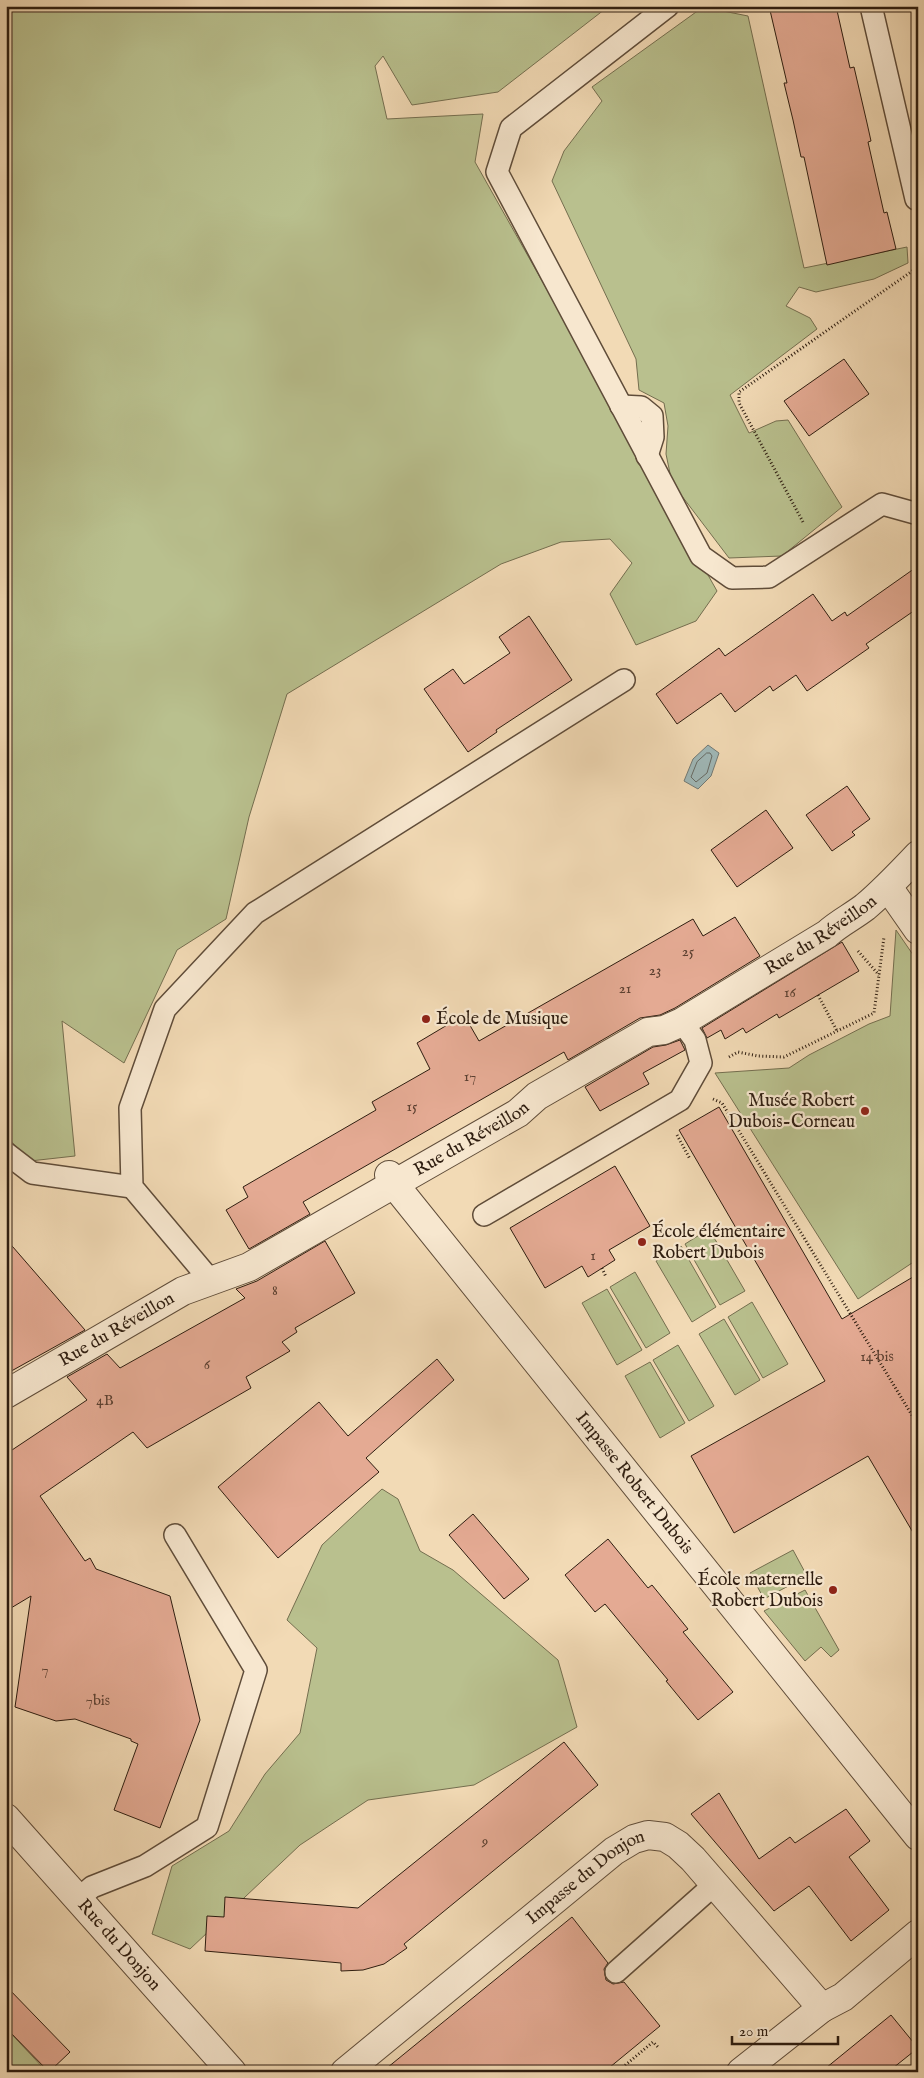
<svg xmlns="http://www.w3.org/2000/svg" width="924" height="2078" font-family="'IM FELL English',serif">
<rect width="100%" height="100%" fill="#f2dab5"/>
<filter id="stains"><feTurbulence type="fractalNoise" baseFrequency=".004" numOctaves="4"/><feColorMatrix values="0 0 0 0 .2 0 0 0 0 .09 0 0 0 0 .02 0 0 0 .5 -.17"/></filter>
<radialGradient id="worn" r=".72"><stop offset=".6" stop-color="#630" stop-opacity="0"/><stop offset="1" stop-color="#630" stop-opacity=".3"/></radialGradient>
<g fill="#b9c08e" stroke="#746e4f">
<path d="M 6,6 L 609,6 L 498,92 L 412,105 L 383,56 L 375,66 L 387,119 L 483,114 L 475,162 L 717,591 L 696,621 L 636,645 L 610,594 L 632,563 L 610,539 L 561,542 L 501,564 L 287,694 L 249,817 L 226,919 L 177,950 L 124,1063 L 62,1021 L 75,1156 L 30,1161 L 6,1136 Z"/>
<path d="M 703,7 L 748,16 L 804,268 L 907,247 L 908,263 L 874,279 L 816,292 L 799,287 L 786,306 L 810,318 L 817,329 L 730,395 L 749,433 L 776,421 L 788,420 L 842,507 L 782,556 L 729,558 L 672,483 L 666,454 L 668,426 L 664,403 L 639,390 L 636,359 L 552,181 L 564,151 L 602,101 L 592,87 Z"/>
<path d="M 896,930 L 918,962 L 918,1259 L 858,1299 L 715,1073 L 789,1068 L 809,1055 L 869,1024 L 890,1016 Z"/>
<path d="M 709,1229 L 745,1291 L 720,1305 L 685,1244 Z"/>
<path d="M 681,1246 L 716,1307 L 692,1322 L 656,1261 Z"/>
<path d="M 635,1272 L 670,1333 L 646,1348 L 610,1287 Z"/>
<path d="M 607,1289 L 642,1350 L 617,1365 L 582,1303 Z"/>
<path d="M 752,1302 L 788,1364 L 763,1378 L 728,1317 Z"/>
<path d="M 724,1319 L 760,1380 L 735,1395 L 699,1334 Z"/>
<path d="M 678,1345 L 714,1406 L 689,1421 L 653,1360 Z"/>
<path d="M 650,1362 L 685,1423 L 660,1438 L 625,1376 Z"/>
<path d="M 382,1489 L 398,1499 L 420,1551 L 453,1570 L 558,1660 L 577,1727 L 474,1785 L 368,1800 L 300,1845 L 190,1949 L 152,1934 L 172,1866 L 229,1831 L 265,1774 L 300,1733 L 317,1648 L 287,1620 L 322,1545 Z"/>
<path d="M 793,1550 L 807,1576 L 764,1599 L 750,1573 Z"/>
<path d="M 805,1590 L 839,1650 L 831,1657 L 821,1647 L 805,1661 L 764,1611 Z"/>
<path d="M 6,2028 L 47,2072 L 6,2072 Z"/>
</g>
<path fill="#9fb8b8" stroke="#727a75" d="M 708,745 L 719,753 L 711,776 L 698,789 L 684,781 L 693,759 Z"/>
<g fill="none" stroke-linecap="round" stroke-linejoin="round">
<path stroke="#666a64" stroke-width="1" d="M 707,753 L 710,753 L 712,756 L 707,773 L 696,782 L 691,777 L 697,762 Z"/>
</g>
<g fill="#e4aa93" stroke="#2e1d10">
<path d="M 769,6 L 836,6 L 850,68 L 854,67 L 867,123 L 871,141 L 868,142 L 884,213 L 887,212 L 896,249 L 827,265 L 804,157 L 801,157 L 793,120 L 784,83 L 787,83 Z"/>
<path d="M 844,359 L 869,394 L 809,436 L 784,401 Z"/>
<path d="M 918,566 L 918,608 L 866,644 L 869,648 L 807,691 L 796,675 L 773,691 L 770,686 L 735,712 L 721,693 L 677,724 L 656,694 L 719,648 L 725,656 L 813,594 L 832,621 L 845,612 L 847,616 Z"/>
<path d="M 529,616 L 572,680 L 496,730 L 497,732 L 468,752 L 424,689 L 453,669 L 464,684 L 510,653 L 499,637 Z"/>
<path d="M 847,786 L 870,819 L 852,832 L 855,835 L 832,851 L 806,815 Z"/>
<path d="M 766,810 L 793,848 L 737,887 L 711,850 Z"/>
<path d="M 735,917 L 760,956 L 675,1008 L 660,1015 L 640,1018 L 568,1060 L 564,1052 L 303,1202 L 310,1214 L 249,1249 L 226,1210 L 248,1197 L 243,1187 L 376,1110 L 372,1102 L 430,1069 L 417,1043 L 464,1015 L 479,1041 L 693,919 L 703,936 Z"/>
<path d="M 842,942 L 859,971 L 779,1018 L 777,1014 L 746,1033 L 743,1028 L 725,1039 L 721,1030 L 707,1038 L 702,1028 Z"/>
<path d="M 680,1040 L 685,1050 L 643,1073 L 649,1084 L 600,1111 L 585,1087 L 653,1047 L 666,1045 Z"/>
<path d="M 719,1107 L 842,1319 L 918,1274 L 918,1541 L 868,1456 L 734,1533 L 691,1456 L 825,1381 L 679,1130 Z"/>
<path d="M 615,1166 L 650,1226 L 609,1250 L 615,1260 L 588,1277 L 582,1266 L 545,1288 L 510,1228 Z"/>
<path d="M 6,1239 L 85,1330 L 6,1374 Z"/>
<path d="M 325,1241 L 355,1293 L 295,1328 L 297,1332 L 282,1342 L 290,1351 L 246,1377 L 251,1388 L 147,1448 L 133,1432 L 40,1496 L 85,1561 L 90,1558 L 96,1569 L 170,1596 L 200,1720 L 160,1828 L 114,1810 L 138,1744 L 131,1741 L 131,1739 L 75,1719 L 56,1721 L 15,1707 L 31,1596 L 6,1611 L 6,1454 L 87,1400 L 67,1377 L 107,1354 L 120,1368 L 245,1298 L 236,1289 L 257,1281 Z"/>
<path d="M 437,1359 L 454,1380 L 366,1458 L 379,1472 L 278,1558 L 218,1487 L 319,1402 L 348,1436 Z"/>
<path d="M 473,1514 L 529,1579 L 504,1599 L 449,1535 Z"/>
<path d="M 608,1539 L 648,1588 L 652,1585 L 688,1629 L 683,1632 L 733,1692 L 698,1720 L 666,1681 L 668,1680 L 605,1604 L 595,1612 L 565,1575 Z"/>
<path d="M 564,1742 L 598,1785 L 404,1944 L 407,1948 L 384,1964 L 363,1970 L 341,1971 L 341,1963 L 205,1951 L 207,1916 L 224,1917 L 225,1897 L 358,1908 Z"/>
<path d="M 719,1793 L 759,1859 L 790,1837 L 795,1843 L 846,1809 L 870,1841 L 849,1857 L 889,1910 L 851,1941 L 809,1886 L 774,1911 L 691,1814 Z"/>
<path d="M 572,1917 L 608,1963 L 604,1969 L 606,1980 L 613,1984 L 624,1982 L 660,2026 L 604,2072 L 382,2072 Z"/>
<path d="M 6,1986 L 70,2052 L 49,2072 L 6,2028 Z"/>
<path d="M 891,2015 L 918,2048 L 888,2072 L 821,2072 Z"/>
</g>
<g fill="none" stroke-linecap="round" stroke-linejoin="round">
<defs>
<g id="lane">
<path d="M 668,6 L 511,128 L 497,172 L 701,556 L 732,578 L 769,577 L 882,504 L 918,514"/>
<path d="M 871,6 L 916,199"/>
<path d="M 621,406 L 641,407 L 652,416 L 653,437 L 647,456"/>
<path d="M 6,1153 L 32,1173 L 132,1187"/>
<path d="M 484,1215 L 680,1100 L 701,1063 L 695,1040 L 682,1022"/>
<path d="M 211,1281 L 132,1187 L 130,1108 L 165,1009 L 255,913 L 624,680"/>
<path d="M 78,1899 L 92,1887 L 145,1866 L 207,1827 L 256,1670 L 175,1535"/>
<path d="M 616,1972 L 715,1884"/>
</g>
<g id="street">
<path d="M 888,887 L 918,930"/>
<path id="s1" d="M 389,1175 L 398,1189 L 918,1836"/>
<path id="s2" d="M 6,1394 L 183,1291 L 249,1267 L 518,1113 L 537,1096 L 648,1032 L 664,1030 L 682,1022 L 827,934 C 839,923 852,917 865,907 C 884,891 901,873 918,855"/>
<path id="s3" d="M 6,1818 L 232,2072"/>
<path d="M 822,2008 L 843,1997 L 918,1934"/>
<path id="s4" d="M 345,2072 L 614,1851 L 634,1839 L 648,1835 L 665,1837 L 678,1845 L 693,1859 L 822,2008 L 741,2072"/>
</g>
</defs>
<use href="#lane" stroke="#5f4c39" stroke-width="24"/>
<use href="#street" stroke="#5f4c39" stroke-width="30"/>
<g stroke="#2e1d10" stroke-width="3" stroke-dasharray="1 2.5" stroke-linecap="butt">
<path d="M 803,522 L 739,403 L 739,392 L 918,267"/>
<path d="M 858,951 L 879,975"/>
<path d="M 818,995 L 837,1031"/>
<path d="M 729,1057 L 738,1052 L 758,1056 L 784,1057 L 874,1013 L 884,937"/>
<path d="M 713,1099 L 722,1103 L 918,1425"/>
<path d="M 677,1135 L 690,1159"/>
<path d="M 602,1268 L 606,1277"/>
<path d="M 617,2072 L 653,2042 L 659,2048"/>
</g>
<use href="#lane" stroke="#f7e7cf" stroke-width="21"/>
<use href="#street" stroke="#f7e7cf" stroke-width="28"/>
</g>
<g fill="#8f2418" stroke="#f7e7cf" stroke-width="2">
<circle cx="426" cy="1019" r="5"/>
<circle cx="865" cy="1111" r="5"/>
<circle cx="642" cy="1242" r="5"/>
<circle cx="833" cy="1590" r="5"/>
</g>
<g text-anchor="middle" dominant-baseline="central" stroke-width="4.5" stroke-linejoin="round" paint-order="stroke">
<g font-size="15" fill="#5c4031">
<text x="688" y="951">25</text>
<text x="655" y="970">23</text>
<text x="625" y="988">21</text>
<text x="790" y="992">16</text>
<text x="470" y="1076">17</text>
<text x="412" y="1106">15</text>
<text x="593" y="1255">1</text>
<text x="275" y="1290">8</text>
<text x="877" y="1356">14 bis</text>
<text x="207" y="1364">6</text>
<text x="105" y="1400">4B</text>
<text x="45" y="1669">7</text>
<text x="98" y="1700">7bis</text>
<text x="485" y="1841">9</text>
</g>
<g font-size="18" fill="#2e1d10" stroke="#f7e7cf">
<text stroke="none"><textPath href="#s2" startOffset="938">Rue du Réveillon</textPath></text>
<text stroke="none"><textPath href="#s2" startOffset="532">Rue du Réveillon</textPath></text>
<text stroke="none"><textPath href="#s2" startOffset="128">Rue du Réveillon</textPath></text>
<text stroke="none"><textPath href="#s1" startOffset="394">Impasse Robert Dubois</textPath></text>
<text stroke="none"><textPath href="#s4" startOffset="310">Impasse du Donjon</textPath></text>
<text stroke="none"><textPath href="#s3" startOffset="170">Rue du Donjon</textPath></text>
</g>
<g font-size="18" fill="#2e1d10" stroke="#f7e7cf" text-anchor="start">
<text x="436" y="1019">École de Musique</text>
<text x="855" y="1101" text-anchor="end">Musée Robert<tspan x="855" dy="21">Dubois-Corneau</tspan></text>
<text x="652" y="1232">École élémentaire<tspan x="652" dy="21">Robert Dubois</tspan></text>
<text x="823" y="1580" text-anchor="end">École maternelle<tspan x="823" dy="21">Robert Dubois</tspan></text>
</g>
</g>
<rect width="924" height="2078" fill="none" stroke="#f2dab5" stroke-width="25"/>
<rect x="8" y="8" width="909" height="2063" fill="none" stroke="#2e1d10" stroke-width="2.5"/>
<rect x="12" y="12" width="899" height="2053" fill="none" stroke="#2e1d10"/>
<path d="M732 2036v8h106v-8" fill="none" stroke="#2e1d10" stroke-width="2.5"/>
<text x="739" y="2036" font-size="15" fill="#2e1d10" stroke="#f7e7cf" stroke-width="4" paint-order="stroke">20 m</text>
<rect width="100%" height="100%" filter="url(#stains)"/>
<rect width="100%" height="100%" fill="url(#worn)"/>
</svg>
